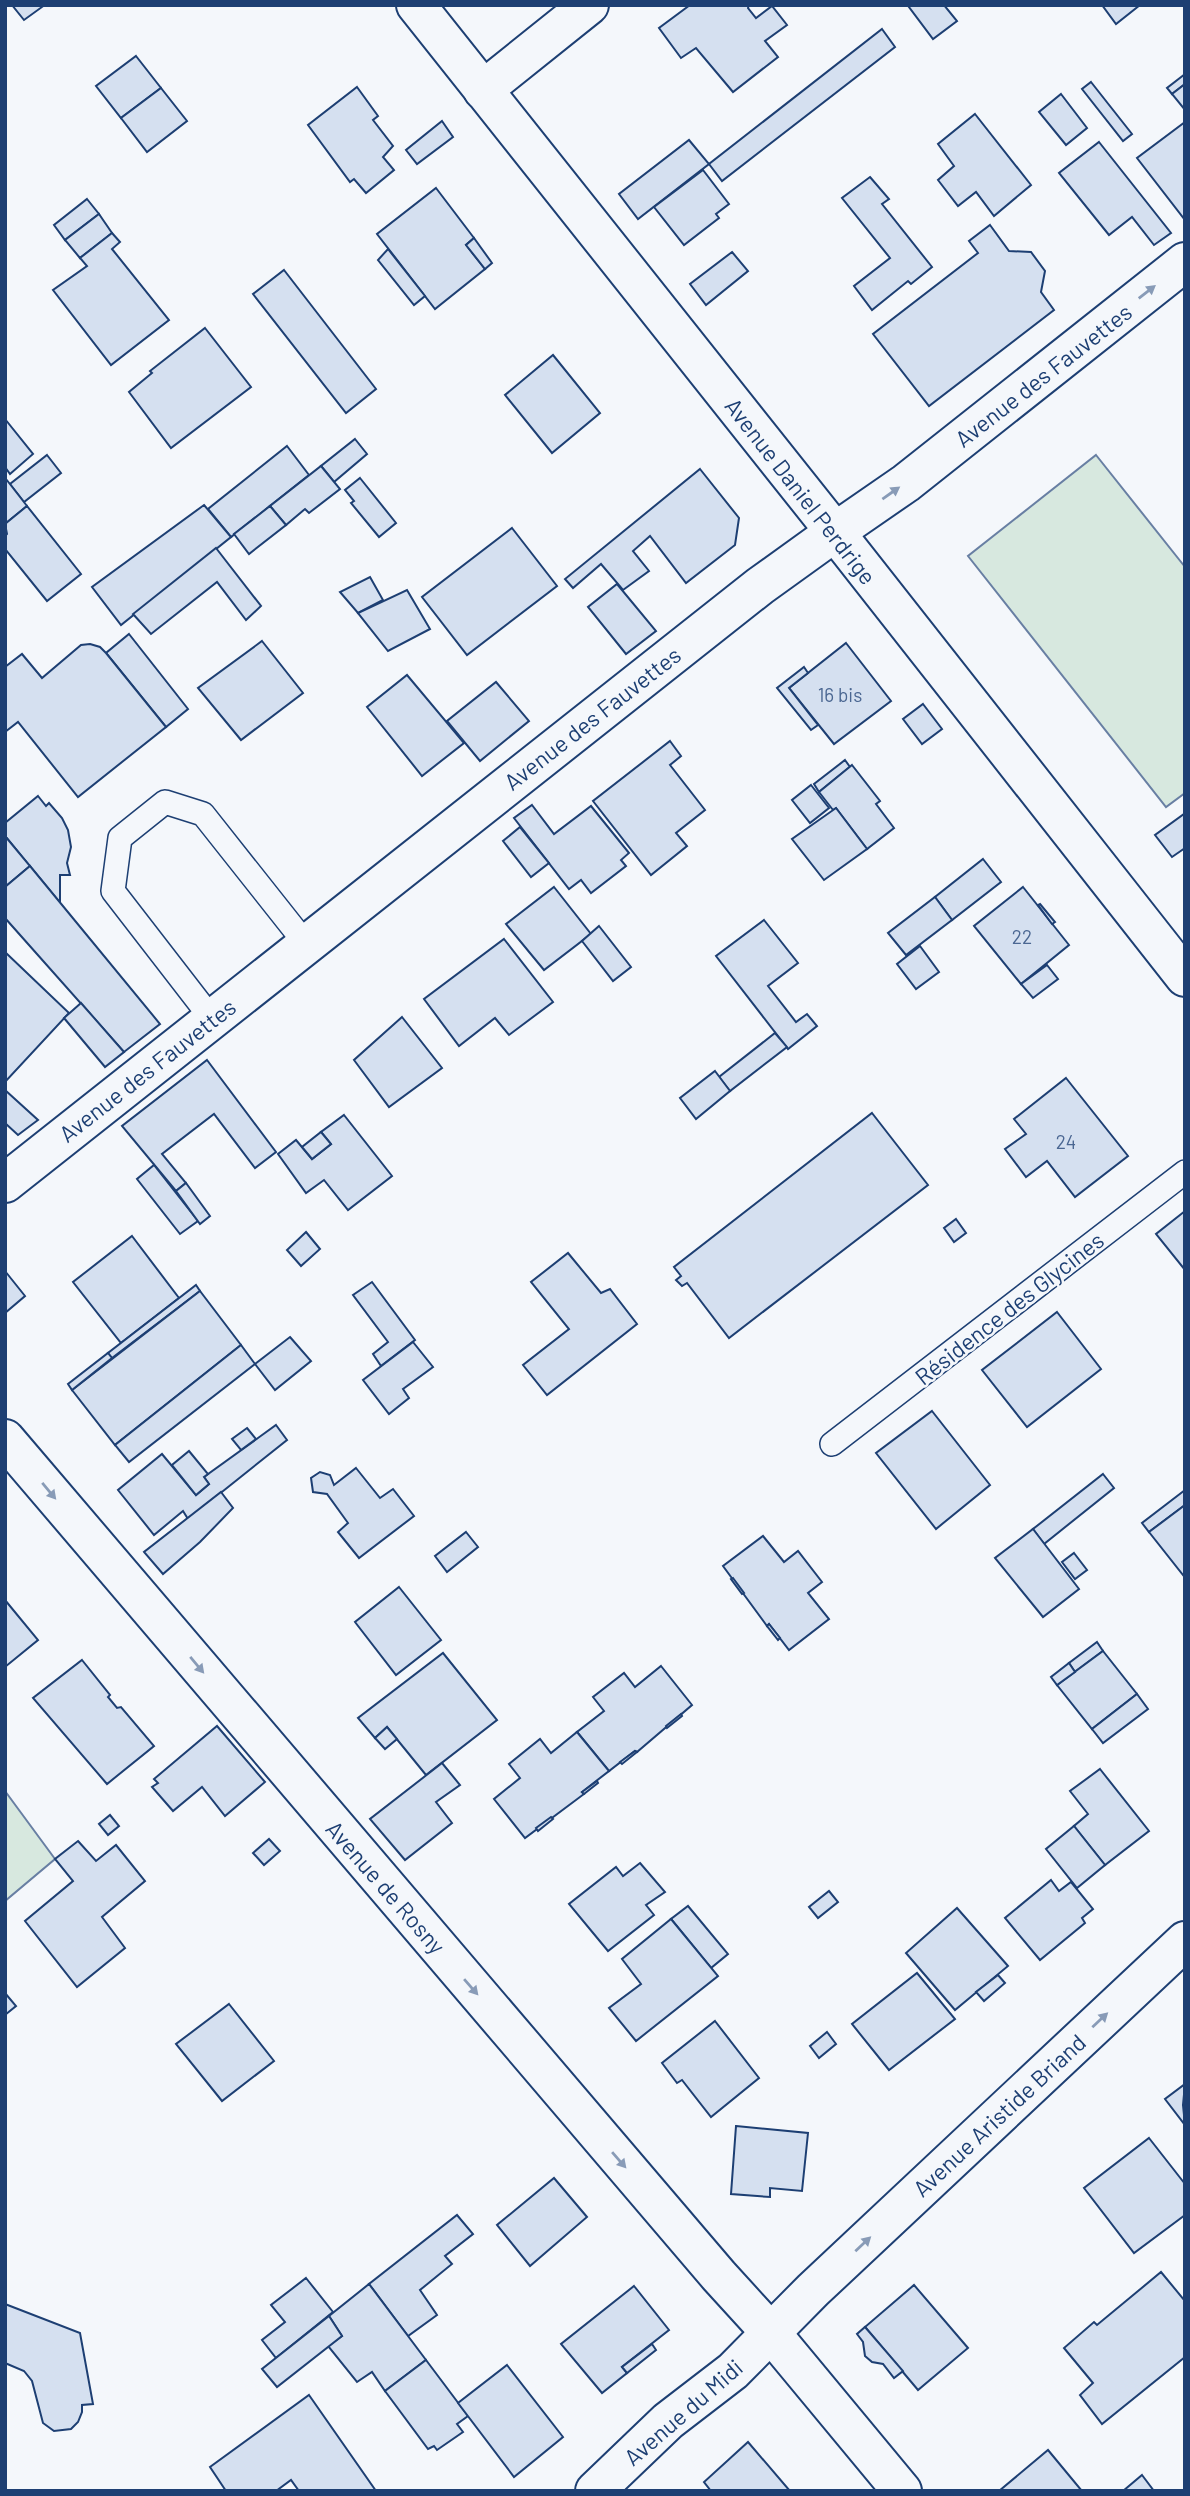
<svg xmlns="http://www.w3.org/2000/svg" width="1190" height="2496" font-family="Barlow,sans-serif">
<rect width="100%" height="100%" fill="#f4f7fb"/>
<g fill="#d7e8df" stroke="#687fa3" stroke-width="2">
<path d="M 1096,455 L 1185,567 L 1185,793 L 1166,807 L 968,556 Z"/>
<path d="M 5,1791 L 55,1859 L 5,1901 Z"/>
</g>
<g fill="#d5e0f0" stroke="#1d3f73" stroke-width="2">
<path d="M 12,5 L 40,5 L 42,7 L 24,20 Z"/>
<path d="M 690,5 L 749,5 L 748,8 L 756,18 L 772,6 L 787,25 L 765,41 L 778,57 L 733,92 L 696,48 L 681,58 L 659,28 Z"/>
<path d="M 911,5 L 944,5 L 957,21 L 933,39 L 909,7 Z"/>
<path d="M 1102,5 L 1140,5 L 1116,24 Z"/>
<path d="M 882,29 L 895,47 L 722,181 L 709,164 Z"/>
<path d="M 136,56 L 161,88 L 121,118 L 96,86 Z"/>
<path d="M 1185,74 L 1185,84 L 1172,94 L 1167,88 Z"/>
<path d="M 1091,82 L 1132,134 L 1123,141 L 1082,89 Z"/>
<path d="M 1185,84 L 1185,110 L 1172,94 Z"/>
<path d="M 357,87 L 378,116 L 373,120 L 393,146 L 383,157 L 394,170 L 366,193 L 354,179 L 350,182 L 308,125 Z"/>
<path d="M 161,88 L 187,121 L 147,152 L 121,118 Z"/>
<path d="M 1061,94 L 1087,128 L 1066,145 L 1039,112 Z"/>
<path d="M 975,114 L 1031,185 L 994,216 L 976,192 L 958,206 L 938,180 L 954,166 L 938,144 Z"/>
<path d="M 442,121 L 453,137 L 417,164 L 406,150 Z"/>
<path d="M 1185,122 L 1185,220 L 1137,158 Z"/>
<path d="M 689,140 L 709,164 L 638,219 L 619,194 Z"/>
<path d="M 1099,142 L 1171,233 L 1154,245 L 1132,217 L 1109,235 L 1059,173 Z"/>
<path d="M 703,170 L 729,204 L 716,214 L 719,218 L 684,245 L 654,207 Z"/>
<path d="M 870,177 L 889,199 L 882,204 L 932,267 L 911,284 L 908,281 L 872,310 L 854,286 L 890,258 L 842,198 Z"/>
<path d="M 436,188 L 474,238 L 466,245 L 485,269 L 435,309 L 377,234 Z"/>
<path d="M 87,199 L 99,214 L 65,240 L 54,225 Z"/>
<path d="M 99,214 L 112,233 L 80,258 L 65,240 Z"/>
<path d="M 990,225 L 1009,251 L 1031,252 L 1045,271 L 1041,292 L 1054,310 L 929,406 L 873,334 L 978,253 L 969,241 Z"/>
<path d="M 112,233 L 120,242 L 112,249 L 169,320 L 111,365 L 53,290 L 87,266 L 80,258 Z"/>
<path d="M 474,238 L 492,263 L 485,269 L 466,245 Z"/>
<path d="M 388,249 L 425,296 L 414,305 L 378,260 Z"/>
<path d="M 732,252 L 748,271 L 706,305 L 690,284 Z"/>
<path d="M 284,270 L 376,389 L 346,413 L 253,294 Z"/>
<path d="M 205,328 L 251,387 L 171,448 L 129,392 L 152,373 L 150,371 Z"/>
<path d="M 553,355 L 600,413 L 552,453 L 505,395 Z"/>
<path d="M 5,419 L 33,454 L 10,474 L 5,467 Z"/>
<path d="M 355,439 L 367,454 L 334,482 L 321,466 Z"/>
<path d="M 287,446 L 309,475 L 231,537 L 208,509 Z"/>
<path d="M 47,455 L 61,473 L 24,502 L 10,484 Z"/>
<path d="M 321,466 L 340,489 L 309,513 L 305,509 L 286,525 L 270,506 Z"/>
<path d="M 700,469 L 739,518 L 735,545 L 686,583 L 650,536 L 633,551 L 649,571 L 623,590 L 601,564 L 573,588 L 565,579 Z"/>
<path d="M 360,478 L 396,523 L 379,537 L 351,503 L 354,501 L 345,490 Z"/>
<path d="M 6,479 L 27,506 L 5,524 L 5,480 Z"/>
<path d="M 204,505 L 231,537 L 121,625 L 92,587 Z"/>
<path d="M 27,506 L 81,574 L 47,601 L 5,549 L 5,536 L 7,534 L 5,524 Z"/>
<path d="M 270,506 L 286,525 L 249,554 L 234,534 Z"/>
<path d="M 512,528 L 557,586 L 467,655 L 422,597 Z"/>
<path d="M 216,548 L 261,606 L 246,620 L 217,582 L 151,634 L 133,614 Z"/>
<path d="M 370,577 L 383,600 L 358,613 L 340,592 Z"/>
<path d="M 617,584 L 656,631 L 626,654 L 588,607 Z"/>
<path d="M 407,590 L 430,629 L 388,651 L 358,613 Z"/>
<path d="M 129,634 L 188,709 L 166,727 L 106,653 Z"/>
<path d="M 262,641 L 303,693 L 241,740 L 198,688 Z"/>
<path d="M 846,643 L 891,701 L 834,744 L 789,688 Z"/>
<path d="M 90,644 L 100,647 L 106,653 L 166,727 L 78,797 L 18,722 L 5,732 L 5,667 L 22,654 L 42,678 L 81,645 Z"/>
<path d="M 804,667 L 808,673 L 789,688 L 818,725 L 811,730 L 777,688 Z"/>
<path d="M 407,675 L 464,743 L 422,776 L 367,707 Z"/>
<path d="M 496,682 L 529,721 L 480,761 L 447,721 Z"/>
<path d="M 923,704 L 942,729 L 922,744 L 903,719 Z"/>
<path d="M 670,741 L 681,756 L 670,765 L 705,810 L 676,833 L 687,846 L 651,875 L 593,801 Z"/>
<path d="M 845,760 L 850,767 L 819,792 L 814,784 Z"/>
<path d="M 852,765 L 880,801 L 876,804 L 894,828 L 867,849 L 836,808 L 833,810 L 819,792 Z"/>
<path d="M 811,785 L 829,808 L 810,823 L 792,800 Z"/>
<path d="M 38,796 L 46,806 L 49,803 L 62,818 L 68,830 L 71,847 L 67,863 L 70,875 L 60,875 L 60,903 L 5,836 L 5,823 Z"/>
<path d="M 532,805 L 554,834 L 591,806 L 629,853 L 621,860 L 626,866 L 591,893 L 581,880 L 569,889 L 514,818 Z"/>
<path d="M 836,808 L 867,849 L 824,880 L 792,839 Z"/>
<path d="M 1184,814 L 1185,848 L 1172,857 L 1155,835 Z"/>
<path d="M 520,827 L 549,863 L 531,877 L 503,841 Z"/>
<path d="M 5,836 L 30,866 L 5,887 Z"/>
<path d="M 983,859 L 1001,882 L 952,920 L 935,897 Z"/>
<path d="M 30,866 L 160,1024 L 124,1052 L 5,918 L 5,887 Z"/>
<path d="M 554,887 L 591,934 L 544,970 L 506,924 Z"/>
<path d="M 1023,887 L 1069,945 L 1021,984 L 974,926 Z"/>
<path d="M 935,897 L 952,920 L 906,955 L 888,933 Z"/>
<path d="M 1040,904 L 1055,922 L 1052,924 L 1038,905 Z"/>
<path d="M 764,920 L 798,963 L 768,986 L 796,1022 L 807,1014 L 817,1026 L 788,1049 L 716,956 Z"/>
<path d="M 599,926 L 631,967 L 613,981 L 582,941 Z"/>
<path d="M 504,939 L 553,1002 L 509,1035 L 495,1018 L 459,1046 L 424,999 Z"/>
<path d="M 920,946 L 939,972 L 916,989 L 897,964 Z"/>
<path d="M 5,952 L 69,1013 L 5,1082 Z"/>
<path d="M 1047,965 L 1058,979 L 1033,998 L 1021,984 Z"/>
<path d="M 81,1003 L 124,1052 L 105,1067 L 64,1018 Z"/>
<path d="M 402,1017 L 442,1068 L 389,1107 L 354,1060 Z"/>
<path d="M 775,1033 L 787,1047 L 730,1091 L 719,1077 Z"/>
<path d="M 207,1060 L 276,1152 L 255,1168 L 214,1114 L 162,1154 L 186,1183 L 176,1191 L 122,1126 Z"/>
<path d="M 715,1071 L 730,1091 L 696,1119 L 680,1098 Z"/>
<path d="M 1066,1078 L 1128,1156 L 1075,1197 L 1047,1161 L 1026,1177 L 1005,1149 L 1026,1134 L 1014,1119 Z"/>
<path d="M 5,1090 L 38,1120 L 18,1135 L 5,1123 Z"/>
<path d="M 872,1113 L 928,1185 L 729,1338 L 687,1283 L 682,1286 L 676,1280 L 681,1276 L 674,1267 Z"/>
<path d="M 344,1115 L 392,1176 L 348,1210 L 324,1180 L 306,1193 L 278,1154 L 296,1140 L 312,1159 L 331,1144 L 321,1132 Z"/>
<path d="M 321,1132 L 331,1144 L 312,1159 L 302,1147 Z"/>
<path d="M 154,1165 L 198,1221 L 180,1234 L 137,1179 Z"/>
<path d="M 186,1183 L 210,1216 L 200,1224 L 176,1191 Z"/>
<path d="M 1185,1211 L 1185,1270 L 1156,1234 Z"/>
<path d="M 956,1219 L 966,1233 L 954,1242 L 944,1228 Z"/>
<path d="M 306,1232 L 320,1249 L 301,1266 L 287,1250 Z"/>
<path d="M 132,1236 L 179,1298 L 121,1343 L 73,1282 Z"/>
<path d="M 568,1253 L 601,1293 L 610,1289 L 637,1324 L 547,1395 L 523,1365 L 569,1329 L 531,1282 Z"/>
<path d="M 5,1271 L 25,1296 L 5,1313 Z"/>
<path d="M 372,1282 L 415,1340 L 381,1366 L 373,1354 L 388,1342 L 353,1295 Z"/>
<path d="M 196,1285 L 200,1291 L 112,1358 L 108,1353 Z"/>
<path d="M 200,1291 L 241,1345 L 115,1445 L 72,1390 Z"/>
<path d="M 1057,1312 L 1101,1369 L 1027,1427 L 982,1370 Z"/>
<path d="M 290,1337 L 311,1361 L 275,1390 L 255,1364 Z"/>
<path d="M 413,1342 L 433,1367 L 403,1389 L 409,1398 L 389,1414 L 363,1380 Z"/>
<path d="M 241,1345 L 255,1364 L 129,1462 L 115,1445 Z"/>
<path d="M 108,1353 L 112,1358 L 72,1390 L 68,1384 Z"/>
<path d="M 932,1411 L 990,1485 L 936,1529 L 876,1453 Z"/>
<path d="M 276,1425 L 287,1440 L 188,1519 L 183,1511 L 154,1535 L 118,1490 L 162,1454 L 196,1495 L 209,1484 L 204,1477 Z"/>
<path d="M 247,1428 L 256,1439 L 241,1450 L 232,1439 Z"/>
<path d="M 189,1451 L 208,1474 L 204,1477 L 209,1484 L 196,1495 L 172,1465 Z"/>
<path d="M 356,1468 L 380,1498 L 393,1489 L 414,1516 L 359,1558 L 338,1532 L 348,1523 L 327,1494 L 313,1492 L 311,1478 L 320,1472 L 330,1475 L 334,1485 Z"/>
<path d="M 1103,1474 L 1114,1488 L 1044,1544 L 1033,1529 Z"/>
<path d="M 1185,1490 L 1185,1505 L 1149,1532 L 1142,1523 Z"/>
<path d="M 221,1492 L 233,1508 L 200,1542 L 163,1574 L 144,1552 Z"/>
<path d="M 1185,1505 L 1185,1573 L 1183,1575 L 1149,1532 Z"/>
<path d="M 1033,1529 L 1079,1589 L 1043,1617 L 995,1558 Z"/>
<path d="M 466,1532 L 478,1547 L 447,1572 L 435,1556 Z"/>
<path d="M 763,1536 L 784,1562 L 798,1551 L 822,1582 L 808,1593 L 829,1619 L 789,1650 L 769,1624 L 767,1626 L 723,1566 Z"/>
<path d="M 1074,1553 L 1087,1570 L 1075,1579 L 1062,1562 Z"/>
<path d="M 733,1578 L 744,1593 L 742,1594 L 731,1579 Z"/>
<path d="M 399,1587 L 441,1640 L 396,1675 L 355,1622 Z"/>
<path d="M 5,1600 L 38,1640 L 5,1667 Z"/>
<path d="M 769,1624 L 780,1638 L 778,1640 L 767,1626 Z"/>
<path d="M 1097,1642 L 1103,1651 L 1075,1672 L 1069,1663 Z"/>
<path d="M 1103,1651 L 1137,1694 L 1092,1729 L 1057,1685 Z"/>
<path d="M 443,1653 L 497,1720 L 426,1775 L 387,1727 L 375,1738 L 358,1718 Z"/>
<path d="M 82,1660 L 110,1695 L 108,1697 L 117,1708 L 121,1707 L 154,1746 L 107,1784 L 33,1698 Z"/>
<path d="M 1069,1663 L 1075,1672 L 1057,1685 L 1051,1677 Z"/>
<path d="M 661,1666 L 692,1705 L 637,1752 L 635,1751 L 609,1771 L 577,1732 L 604,1711 L 593,1697 L 624,1673 L 635,1687 Z"/>
<path d="M 1137,1694 L 1148,1709 L 1103,1743 L 1092,1729 Z"/>
<path d="M 681,1714 L 682,1716 L 667,1728 L 666,1726 Z"/>
<path d="M 217,1726 L 265,1782 L 225,1816 L 202,1787 L 173,1811 L 152,1787 L 158,1783 L 154,1779 Z"/>
<path d="M 387,1727 L 397,1739 L 385,1749 L 375,1738 Z"/>
<path d="M 577,1732 L 609,1771 L 582,1792 L 584,1794 L 525,1838 L 494,1799 L 520,1778 L 509,1764 L 540,1739 L 551,1753 Z"/>
<path d="M 635,1751 L 637,1752 L 622,1764 L 620,1762 Z"/>
<path d="M 442,1763 L 460,1785 L 436,1802 L 452,1823 L 405,1860 L 370,1819 Z"/>
<path d="M 1100,1769 L 1149,1831 L 1105,1865 L 1074,1826 L 1088,1814 L 1070,1791 Z"/>
<path d="M 597,1781 L 598,1783 L 584,1794 L 582,1792 Z"/>
<path d="M 110,1815 L 119,1826 L 108,1835 L 99,1824 Z"/>
<path d="M 551,1817 L 553,1819 L 538,1831 L 536,1828 Z"/>
<path d="M 1074,1826 L 1105,1865 L 1077,1888 L 1046,1849 Z"/>
<path d="M 269,1839 L 280,1851 L 264,1865 L 253,1853 Z"/>
<path d="M 78,1841 L 96,1861 L 116,1845 L 145,1881 L 102,1917 L 125,1948 L 77,1987 L 25,1921 L 73,1881 L 55,1859 Z"/>
<path d="M 640,1863 L 665,1892 L 646,1905 L 654,1915 L 608,1951 L 569,1904 L 616,1867 L 623,1876 Z"/>
<path d="M 1051,1880 L 1059,1891 L 1071,1882 L 1093,1909 L 1082,1918 L 1085,1923 L 1040,1960 L 1005,1918 Z"/>
<path d="M 829,1891 L 838,1902 L 818,1918 L 809,1907 Z"/>
<path d="M 688,1906 L 728,1954 L 711,1968 L 671,1919 Z"/>
<path d="M 957,1908 L 1008,1966 L 955,2010 L 906,1953 Z"/>
<path d="M 671,1919 L 718,1976 L 636,2041 L 609,2008 L 641,1984 L 622,1959 Z"/>
<path d="M 917,1973 L 955,2019 L 889,2070 L 852,2024 Z"/>
<path d="M 998,1975 L 1005,1983 L 984,2001 L 976,1992 Z"/>
<path d="M 5,1993 L 16,2006 L 5,2015 Z"/>
<path d="M 229,2004 L 274,2061 L 222,2101 L 176,2044 Z"/>
<path d="M 715,2021 L 759,2078 L 711,2117 L 682,2080 L 677,2083 L 662,2063 Z"/>
<path d="M 827,2032 L 836,2044 L 819,2058 L 810,2046 Z"/>
<path d="M 1185,2084 L 1183,2105 L 1185,2125 L 1165,2099 Z"/>
<path d="M 736,2126 L 808,2133 L 802,2191 L 770,2188 L 770,2197 L 731,2194 Z"/>
<path d="M 1149,2138 L 1185,2184 L 1185,2215 L 1134,2253 L 1084,2188 Z"/>
<path d="M 554,2178 L 587,2217 L 530,2266 L 497,2225 Z"/>
<path d="M 457,2215 L 473,2234 L 445,2256 L 452,2264 L 420,2290 L 437,2315 L 408,2336 L 369,2284 Z"/>
<path d="M 1161,2272 L 1185,2301 L 1185,2357 L 1102,2424 L 1080,2395 L 1093,2383 L 1064,2348 L 1094,2322 L 1097,2325 Z"/>
<path d="M 306,2278 L 333,2312 L 276,2358 L 262,2340 L 285,2322 L 271,2305 Z"/>
<path d="M 369,2284 L 426,2360 L 385,2391 L 372,2372 L 357,2382 L 328,2346 L 342,2336 L 329,2316 Z"/>
<path d="M 914,2285 L 968,2348 L 918,2390 L 865,2327 Z"/>
<path d="M 634,2286 L 669,2330 L 622,2367 L 627,2373 L 602,2393 L 561,2344 Z"/>
<path d="M 5,2304 L 80,2333 L 93,2404 L 82,2405 L 82,2412 L 78,2422 L 71,2429 L 54,2431 L 43,2423 L 32,2381 L 24,2371 L 5,2363 Z"/>
<path d="M 329,2316 L 342,2336 L 277,2387 L 262,2369 Z"/>
<path d="M 865,2327 L 903,2371 L 894,2378 L 883,2364 L 872,2362 L 865,2356 L 863,2342 L 857,2334 Z"/>
<path d="M 652,2344 L 656,2350 L 627,2373 L 622,2367 Z"/>
<path d="M 426,2360 L 468,2416 L 457,2424 L 463,2432 L 437,2450 L 434,2446 L 428,2449 L 385,2391 Z"/>
<path d="M 507,2365 L 563,2437 L 514,2477 L 458,2403 Z"/>
<path d="M 309,2395 L 376,2491 L 299,2491 L 291,2480 L 276,2491 L 226,2491 L 210,2467 Z"/>
<path d="M 748,2442 L 790,2491 L 711,2491 L 704,2482 Z"/>
<path d="M 1048,2450 L 1082,2491 L 999,2491 Z"/>
<path d="M 1142,2475 L 1154,2491 L 1123,2491 Z"/>
</g>
<g fill="none" stroke-linecap="round" stroke-linejoin="round">
<defs>
<g id="service">
<path d="M 212,1019 L 113,891 L 120,838 L 165,802 L 203,814 L 306,944"/>
<path d="M 832,1444 L 1185,1172"/>
</g>
<g id="minor">
<path d="M 483,90 L 589,5"/>
<path d="M 835,532 L 906,483 L 1185,262"/>
<path d="M 5,1439 L 719,2276 L 771,2333 L 902,2491"/>
<path d="M 595,2491 L 668,2421 L 733,2371 L 813,2290 L 1185,1941"/>
</g>
<g id="tertiary">
<path d="M 416,5 L 835,532 L 1185,977"/>
<path d="M 5,1183 L 760,586 L 835,532"/>
</g>
</defs>
<use href="#service" stroke="#1d3f73" stroke-width="26"/>
<use href="#minor" stroke="#1d3f73" stroke-width="42"/>
<use href="#tertiary" stroke="#1d3f73" stroke-width="42"/>
<use href="#service" stroke="#f4f7fb" stroke-width="23"/>
<use href="#minor" stroke="#f4f7fb" stroke-width="38"/>
<use href="#tertiary" stroke="#f4f7fb" stroke-width="38"/>
</g>
<defs><path id="oneway-solid" d="M-6-.8H1V-3.2L6.5 0L1 3.2V.8H-6Z" transform="scale(1.75)"/></defs>
<g fill="#889bb7">
<use href="#oneway-solid" transform="translate(1147 292) rotate(-38)"/>
<use href="#oneway-solid" transform="translate(891 493) rotate(-35)"/>
<use href="#oneway-solid" transform="translate(49 1491) rotate(50)"/>
<use href="#oneway-solid" transform="translate(197 1665) rotate(50)"/>
<use href="#oneway-solid" transform="translate(471 1987) rotate(49)"/>
<use href="#oneway-solid" transform="translate(1100 2020) rotate(-43)"/>
<use href="#oneway-solid" transform="translate(619 2160) rotate(49)"/>
<use href="#oneway-solid" transform="translate(863 2244) rotate(-43)"/>
</g>
<g text-anchor="middle" dominant-baseline="central" stroke-width="5" stroke-linejoin="round" paint-order="stroke">
<g font-size="19" fill="#4b6792">
<text x="840" y="694">16 bis</text>
<text x="1022" y="936">22</text>
<text x="1066" y="1141">24</text>
</g>
<g font-size="23" fill="#1d3f73" stroke="#f4f7fb">
<text transform="translate(1043 375) rotate(-38)">Avenue des Fauvettes</text>
<text transform="translate(801 491) rotate(52)">Avenue Daniel Perdrige</text>
<text transform="translate(592 718) rotate(-38)">Avenue des Fauvettes</text>
<text transform="translate(147 1070) rotate(-38)">Avenue des Fauvettes</text>
<text transform="translate(1009 1308) rotate(-38)">Résidence des Glycines</text>
<text transform="translate(386 1887) rotate(49)">Avenue de Rosny</text>
<text transform="translate(999 2115) rotate(-43)">Avenue Aristide Briand</text>
<text transform="translate(683 2412) rotate(-41)">Avenue du Midi</text>
</g>
</g>
<rect width="1190" height="2496" fill="none" stroke="#1d3f73" stroke-width="14"/>
</svg>
